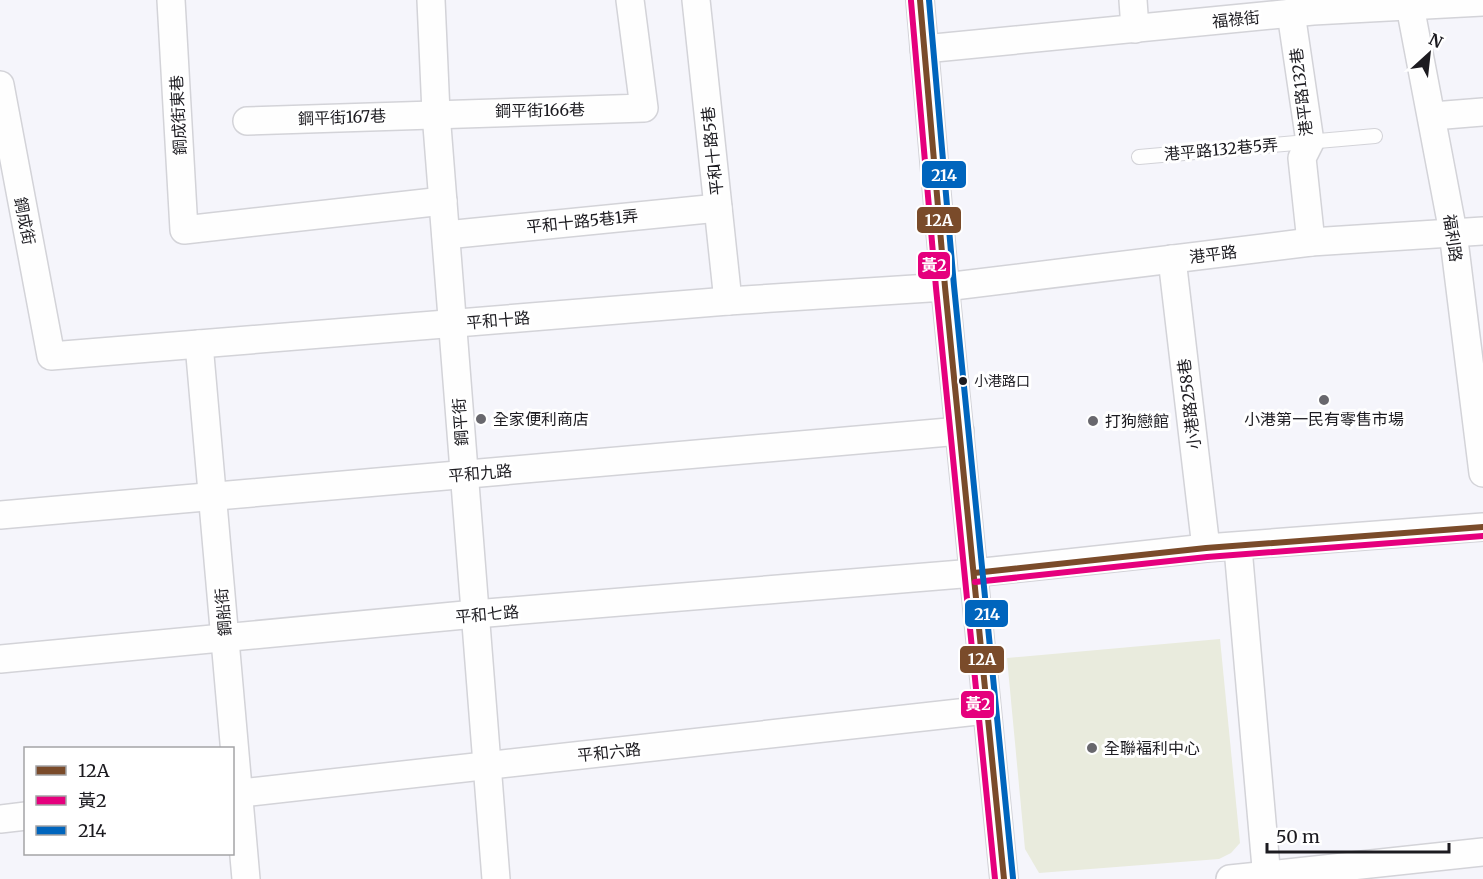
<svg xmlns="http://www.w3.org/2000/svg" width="1483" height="879" font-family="Merriweather,'Noto Sans TC',serif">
<rect width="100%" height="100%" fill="#f5f5fb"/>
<path fill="#e9ebdd" d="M 1220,639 L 1240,843 L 1231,853 L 1219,859 L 1039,873 L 1025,849 L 1007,658 Z"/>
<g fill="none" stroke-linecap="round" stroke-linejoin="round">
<defs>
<path id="lane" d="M 1139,157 L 1375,136"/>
<g id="street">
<path d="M 171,0 L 184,230 L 443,201"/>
<path d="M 431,0 L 436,113 L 496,879"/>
<path d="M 696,0 L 728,301"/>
<path d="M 920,0 L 945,287 L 1004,879"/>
<path d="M 1133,0 L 1135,29"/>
<path d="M 1410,6 L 1453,232 L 1483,473"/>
<path d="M 1291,13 L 1310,142 L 1302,158 L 1311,242"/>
<path d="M 924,49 L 1313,11 L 1483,2"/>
<path d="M 0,85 L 51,356 L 728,301 L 945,287 L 1311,242 L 1483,231"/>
<path d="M 1433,116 L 1483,112"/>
<path d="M 247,121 L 644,108 L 630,0"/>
<path d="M 446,235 L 718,208"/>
<path d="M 1172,259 L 1206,548"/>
<path d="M 199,344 L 246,879"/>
<path d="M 0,515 L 960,431"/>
<path d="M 1238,548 L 1267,879"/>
<path d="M 0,659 L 475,614 L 974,573 L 1206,548 L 1483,527"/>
<path d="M 232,794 L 986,710"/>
<path d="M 0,819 L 26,816"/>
<path d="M 1230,879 L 1483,852"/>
</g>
</defs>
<use href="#lane" stroke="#d3d3d8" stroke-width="16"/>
<use href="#street" stroke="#d3d3d8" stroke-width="30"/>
<use href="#lane" stroke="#fefefe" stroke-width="14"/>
<use href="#street" stroke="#fefefe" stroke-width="27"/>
<defs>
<g id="bus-1">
<path d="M 920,0 L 945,287 L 1004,879"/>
<path d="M 974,573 L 1206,548 L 1483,527"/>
</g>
<g id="bus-2">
<path d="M 911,1 L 936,288 L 995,879"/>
<path d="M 975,582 L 1207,557 L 1483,536"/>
</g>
<path id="bus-3" d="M 929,0 L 954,286 L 1013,878"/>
</defs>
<use href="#bus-1" stroke="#fff" stroke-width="10"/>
<use href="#bus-2" stroke="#fff" stroke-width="10"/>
<use href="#bus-3" stroke="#fff" stroke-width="10"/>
<use href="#bus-1" stroke="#7a4b2a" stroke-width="6"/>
<use href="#bus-2" stroke="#e5007d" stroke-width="6"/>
<use href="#bus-3" stroke="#0065bd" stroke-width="6"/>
</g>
<circle fill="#1c1b20" stroke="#fff" stroke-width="2" cx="963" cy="381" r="5"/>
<g fill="#68676d" stroke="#fff" stroke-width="2">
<circle cx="1324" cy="400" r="6"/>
<circle cx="481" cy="419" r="6"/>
<circle cx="1093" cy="421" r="6"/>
<circle cx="1092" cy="748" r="6"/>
</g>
<g text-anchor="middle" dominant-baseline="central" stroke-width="6" stroke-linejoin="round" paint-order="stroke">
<g font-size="14" fill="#1c1b20" stroke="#fff" text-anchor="start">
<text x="974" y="381">小港路口</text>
</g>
<g font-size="16" fill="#1c1b20" stroke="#fff">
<text transform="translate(1236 19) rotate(-6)">福祿街</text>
<text transform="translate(1301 92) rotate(-97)">港平路132巷</text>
<text transform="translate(540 110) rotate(-1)">鋼平街166巷</text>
<text transform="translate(178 115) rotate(-93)">鋼成街東巷</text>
<text transform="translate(342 117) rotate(-2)">鋼平街167巷</text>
<text transform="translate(1221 149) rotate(-5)">港平路132巷5弄</text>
<text transform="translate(712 151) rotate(-96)">平和十路5巷</text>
<text transform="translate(25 221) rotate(79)">鋼成街</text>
<text transform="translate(582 221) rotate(-6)">平和十路5巷1弄</text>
<text transform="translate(1453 238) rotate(82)">福利路</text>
<text transform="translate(1213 254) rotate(-7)">港平路</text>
<text transform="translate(498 320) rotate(-5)">平和十路</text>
<text transform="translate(1189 404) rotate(-97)">小港路258巷</text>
<text transform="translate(460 422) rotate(-94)">鋼平街</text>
<text transform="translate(480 473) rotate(-5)">平和九路</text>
<text transform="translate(223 612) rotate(-95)">鋼船街</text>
<text transform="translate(487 614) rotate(-5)">平和七路</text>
<text transform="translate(609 752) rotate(-6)">平和六路</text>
</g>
<g font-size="16" fill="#1c1b20" stroke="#fff" text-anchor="start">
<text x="493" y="419">全家便利商店</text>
<text x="1324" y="419" text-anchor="middle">小港第一民有零售市場</text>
<text x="1105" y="421">打狗戀館</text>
<text x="1104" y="748">全聯褔利中心</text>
</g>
</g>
<g stroke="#fff" stroke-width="2">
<rect x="921" y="160" width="46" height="29" rx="6" fill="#0065bd"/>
<rect x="916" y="206" width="46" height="28" rx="6" fill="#7a4b2a"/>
<rect x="917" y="251" width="34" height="29" rx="6" fill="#e5007d"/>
<rect x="964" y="599" width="45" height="29" rx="6" fill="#0065bd"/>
<rect x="959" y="645" width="46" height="29" rx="6" fill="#7a4b2a"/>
<rect x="960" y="690" width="35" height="29" rx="6" fill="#e5007d"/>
</g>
<g font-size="16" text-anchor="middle" font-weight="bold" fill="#fff">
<text x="944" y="181">214</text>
<text x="939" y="226">12A</text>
<text x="934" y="271">黃2</text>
<text x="987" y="620">214</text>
<text x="982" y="665">12A</text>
<text x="978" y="710">黃2</text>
</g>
<rect x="24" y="747" width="210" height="108" fill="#ffffff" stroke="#a4a4a6" stroke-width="1.5"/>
<rect x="36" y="766" width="30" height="9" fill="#7a4b2a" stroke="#a4a4a6" stroke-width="1.5"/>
<text x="78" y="777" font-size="18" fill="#1c1b20">12A</text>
<rect x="36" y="796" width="30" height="9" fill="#e5007d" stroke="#a4a4a6" stroke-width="1.5"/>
<text x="78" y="807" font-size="18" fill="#1c1b20">黃2</text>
<rect x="36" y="826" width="30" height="9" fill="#0065bd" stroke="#a4a4a6" stroke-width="1.5"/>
<text x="78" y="837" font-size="18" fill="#1c1b20">214</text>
<g transform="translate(1429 54) rotate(27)" stroke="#ffffff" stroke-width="4.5" paint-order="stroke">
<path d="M0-4.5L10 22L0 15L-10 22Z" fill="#1c1b20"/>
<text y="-9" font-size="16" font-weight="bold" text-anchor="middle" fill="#1c1b20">N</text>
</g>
<path d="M1267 843v9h182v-9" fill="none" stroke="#1c1b20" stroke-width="3"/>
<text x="1276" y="843" font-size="18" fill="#1c1b20" stroke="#ffffff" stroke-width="4.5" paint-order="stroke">50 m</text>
</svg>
